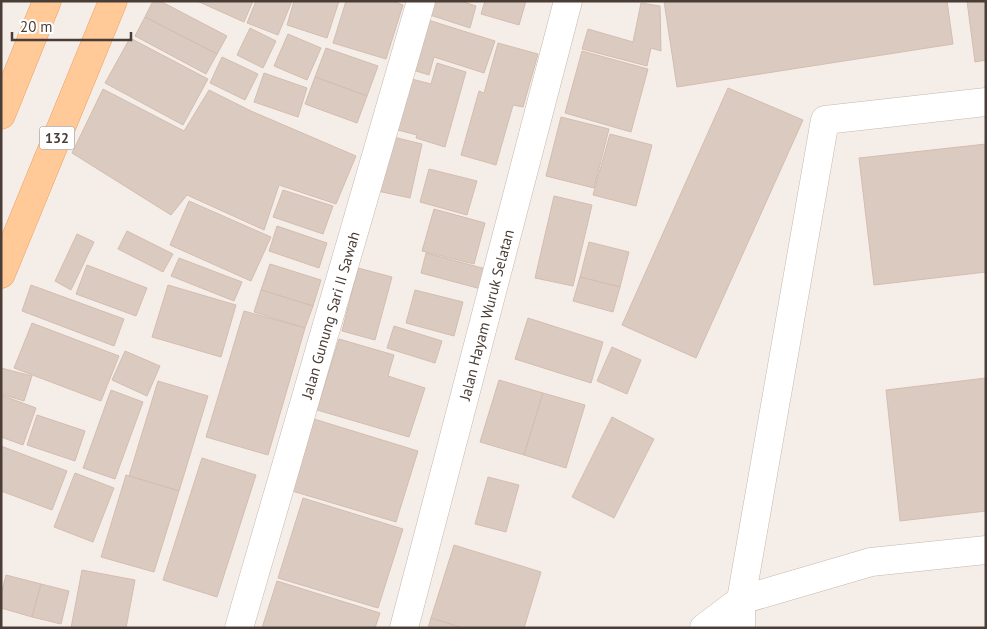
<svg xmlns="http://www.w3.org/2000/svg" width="987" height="629" font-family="'PT Sans',sans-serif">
<rect width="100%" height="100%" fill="#f5eee8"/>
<g fill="#dbcac0" stroke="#d4bdaf">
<path d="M 153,1 L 160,1 L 227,36 L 217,54 L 145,17 Z"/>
<path d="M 197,1 L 253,1 L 244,22 Z"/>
<path d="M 256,1 L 292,1 L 278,35 L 247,23 Z"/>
<path d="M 294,1 L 339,1 L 327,38 L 287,25 Z"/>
<path d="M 346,1 L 393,1 L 403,5 L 386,59 L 333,43 Z"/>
<path d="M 431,1 L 461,1 L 476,6 L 470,28 L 427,14 Z"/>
<path d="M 485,1 L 526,1 L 519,25 L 481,14 Z"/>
<path d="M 664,1 L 947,1 L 953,44 L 677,87 Z"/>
<path d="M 967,1 L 986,1 L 986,60 L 975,62 Z"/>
<path d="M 641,3 L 660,6 L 661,51 L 651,48 L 647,66 L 582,49 L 588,29 L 633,42 Z"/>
<path d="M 145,17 L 217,54 L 206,74 L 135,36 Z"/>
<path d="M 425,19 L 495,41 L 484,73 L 434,57 L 429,75 L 403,67 Z"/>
<path d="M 250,28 L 276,41 L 263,68 L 237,55 Z"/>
<path d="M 288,34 L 321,48 L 307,80 L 274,66 Z"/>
<path d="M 130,38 L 208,79 L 183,125 L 105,83 Z"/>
<path d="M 498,43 L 538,54 L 523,107 L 513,105 L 496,165 L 461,155 L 479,91 L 484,93 Z"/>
<path d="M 326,48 L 378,66 L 367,96 L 315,77 Z"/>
<path d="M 582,51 L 648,69 L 631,132 L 565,113 Z"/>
<path d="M 222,57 L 258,74 L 245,100 L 210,83 Z"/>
<path d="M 437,63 L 466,72 L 445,147 L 416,138 L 417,135 L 386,127 L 400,76 L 431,84 Z"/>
<path d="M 264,73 L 307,88 L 298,117 L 254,102 Z"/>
<path d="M 315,77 L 367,96 L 357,123 L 305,104 Z"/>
<path d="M 728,88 L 803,120 L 696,358 L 622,325 Z"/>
<path d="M 103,89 L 184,131 L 209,90 L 251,111 L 356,156 L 336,204 L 279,185 L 264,230 L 187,195 L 171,215 L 72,153 Z"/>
<path d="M 561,117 L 609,129 L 594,188 L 546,176 Z"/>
<path d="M 610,134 L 652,145 L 636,206 L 593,195 Z"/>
<path d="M 385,135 L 422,144 L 410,198 L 373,190 Z"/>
<path d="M 986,144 L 986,272 L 874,285 L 859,158 Z"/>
<path d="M 429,169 L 477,181 L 467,215 L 420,202 Z"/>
<path d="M 283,190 L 333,206 L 323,234 L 273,217 Z"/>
<path d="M 554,196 L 592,205 L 573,286 L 535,278 Z"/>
<path d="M 189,201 L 271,237 L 251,281 L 170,245 Z"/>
<path d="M 434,209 L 485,223 L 474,264 L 422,251 Z"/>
<path d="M 277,226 L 327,243 L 319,268 L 269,251 Z"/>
<path d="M 127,231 L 173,254 L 163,272 L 118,249 Z"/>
<path d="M 77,234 L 94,242 L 71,290 L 55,281 Z"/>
<path d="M 589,242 L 629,252 L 620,287 L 580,277 Z"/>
<path d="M 426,253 L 486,269 L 481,289 L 421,273 Z"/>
<path d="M 179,258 L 242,282 L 234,301 L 171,276 Z"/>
<path d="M 270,264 L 321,280 L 313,306 L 261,290 Z"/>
<path d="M 87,265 L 147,288 L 136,316 L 76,294 Z"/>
<path d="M 358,268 L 392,277 L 375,340 L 342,331 Z"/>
<path d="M 580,277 L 620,287 L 613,312 L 573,301 Z"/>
<path d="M 31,285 L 124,319 L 114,346 L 22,311 Z"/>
<path d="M 168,285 L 236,305 L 221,357 L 152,337 Z"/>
<path d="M 261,290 L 313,306 L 305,328 L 254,312 Z"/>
<path d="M 415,290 L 463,302 L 454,336 L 406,323 Z"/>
<path d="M 244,311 L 305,328 L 268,455 L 206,437 Z"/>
<path d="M 528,318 L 603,342 L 591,383 L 515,359 Z"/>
<path d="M 32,323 L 119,356 L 101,401 L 14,368 Z"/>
<path d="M 394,326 L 442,341 L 435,363 L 387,348 Z"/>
<path d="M 339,339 L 394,355 L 388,376 L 425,388 L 409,437 L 317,410 Z"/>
<path d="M 612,347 L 641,360 L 627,394 L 597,381 Z"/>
<path d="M 125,351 L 160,366 L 147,396 L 112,380 Z"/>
<path d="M 1,368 L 32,376 L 24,401 L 1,394 Z"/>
<path d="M 986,378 L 986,511 L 900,521 L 886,390 Z"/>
<path d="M 499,380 L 543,393 L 524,455 L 480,442 Z"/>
<path d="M 158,381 L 208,396 L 179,491 L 129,476 Z"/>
<path d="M 111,390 L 143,402 L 115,479 L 83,468 Z"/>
<path d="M 543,393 L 585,405 L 566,468 L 524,455 Z"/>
<path d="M 1,395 L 36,408 L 23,445 L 1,437 Z"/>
<path d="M 37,415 L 85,431 L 75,461 L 27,445 Z"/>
<path d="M 612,417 L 654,439 L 614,518 L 572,497 Z"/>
<path d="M 314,419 L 418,451 L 396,522 L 292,491 Z"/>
<path d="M 1,446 L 67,471 L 52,510 L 1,491 Z"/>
<path d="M 202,458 L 256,475 L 217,597 L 163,580 Z"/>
<path d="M 75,473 L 114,488 L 93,542 L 54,527 Z"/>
<path d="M 126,475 L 179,491 L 154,572 L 101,557 Z"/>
<path d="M 488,477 L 519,485 L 506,532 L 475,524 Z"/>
<path d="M 303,498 L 403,529 L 378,608 L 278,578 Z"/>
<path d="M 454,545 L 541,572 L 524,628 L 463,628 L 431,618 Z"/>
<path d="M 82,570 L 135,580 L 126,628 L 71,628 Z"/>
<path d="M 6,575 L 41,584 L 32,617 L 1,608 L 1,595 Z"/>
<path d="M 277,581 L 380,613 L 375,628 L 262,628 Z"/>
<path d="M 41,584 L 69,591 L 61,624 L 32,617 Z"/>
<path d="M 431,618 L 463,628 L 428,628 Z"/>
</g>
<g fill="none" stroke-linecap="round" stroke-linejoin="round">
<defs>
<g id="minor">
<path id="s1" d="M 239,628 L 421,1"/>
<path id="s2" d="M 404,628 L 568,1"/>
<path d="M 704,628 L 741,600 L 871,562 L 986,550"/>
<path d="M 741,628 L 741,600 L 825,120 L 986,102"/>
</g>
<g id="primary">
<path d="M 1,115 L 47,1"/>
<path d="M 1,274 L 113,1"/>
</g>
</defs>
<use href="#minor" stroke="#c5b7ad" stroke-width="29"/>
<use href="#primary" stroke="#eea15e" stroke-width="29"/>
<use href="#minor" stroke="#fff" stroke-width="28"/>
<use href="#primary" stroke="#ffc998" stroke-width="28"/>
</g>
<g text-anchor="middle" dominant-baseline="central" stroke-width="4" stroke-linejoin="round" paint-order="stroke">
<rect fill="#fff" stroke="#807772" stroke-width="1" x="39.5" y="126.5" width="35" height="23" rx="4"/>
<g font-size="14" font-weight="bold" fill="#4a3d36">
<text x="57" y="138">132</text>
</g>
<g font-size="15" fill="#4a3d36" stroke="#fff">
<text stroke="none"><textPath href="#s1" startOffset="326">Jalan Gunung Sari II Sawah</textPath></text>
<text stroke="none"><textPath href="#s2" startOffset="324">Jalan Hayam Wuruk Selatan</textPath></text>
</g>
</g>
<rect width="987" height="629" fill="none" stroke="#4a3d36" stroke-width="5"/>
<path d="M12 32v8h119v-8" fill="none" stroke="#4a3d36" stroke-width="2.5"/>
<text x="20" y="32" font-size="15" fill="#4a3d36" stroke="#ffffff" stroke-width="4" paint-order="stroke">20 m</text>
</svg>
